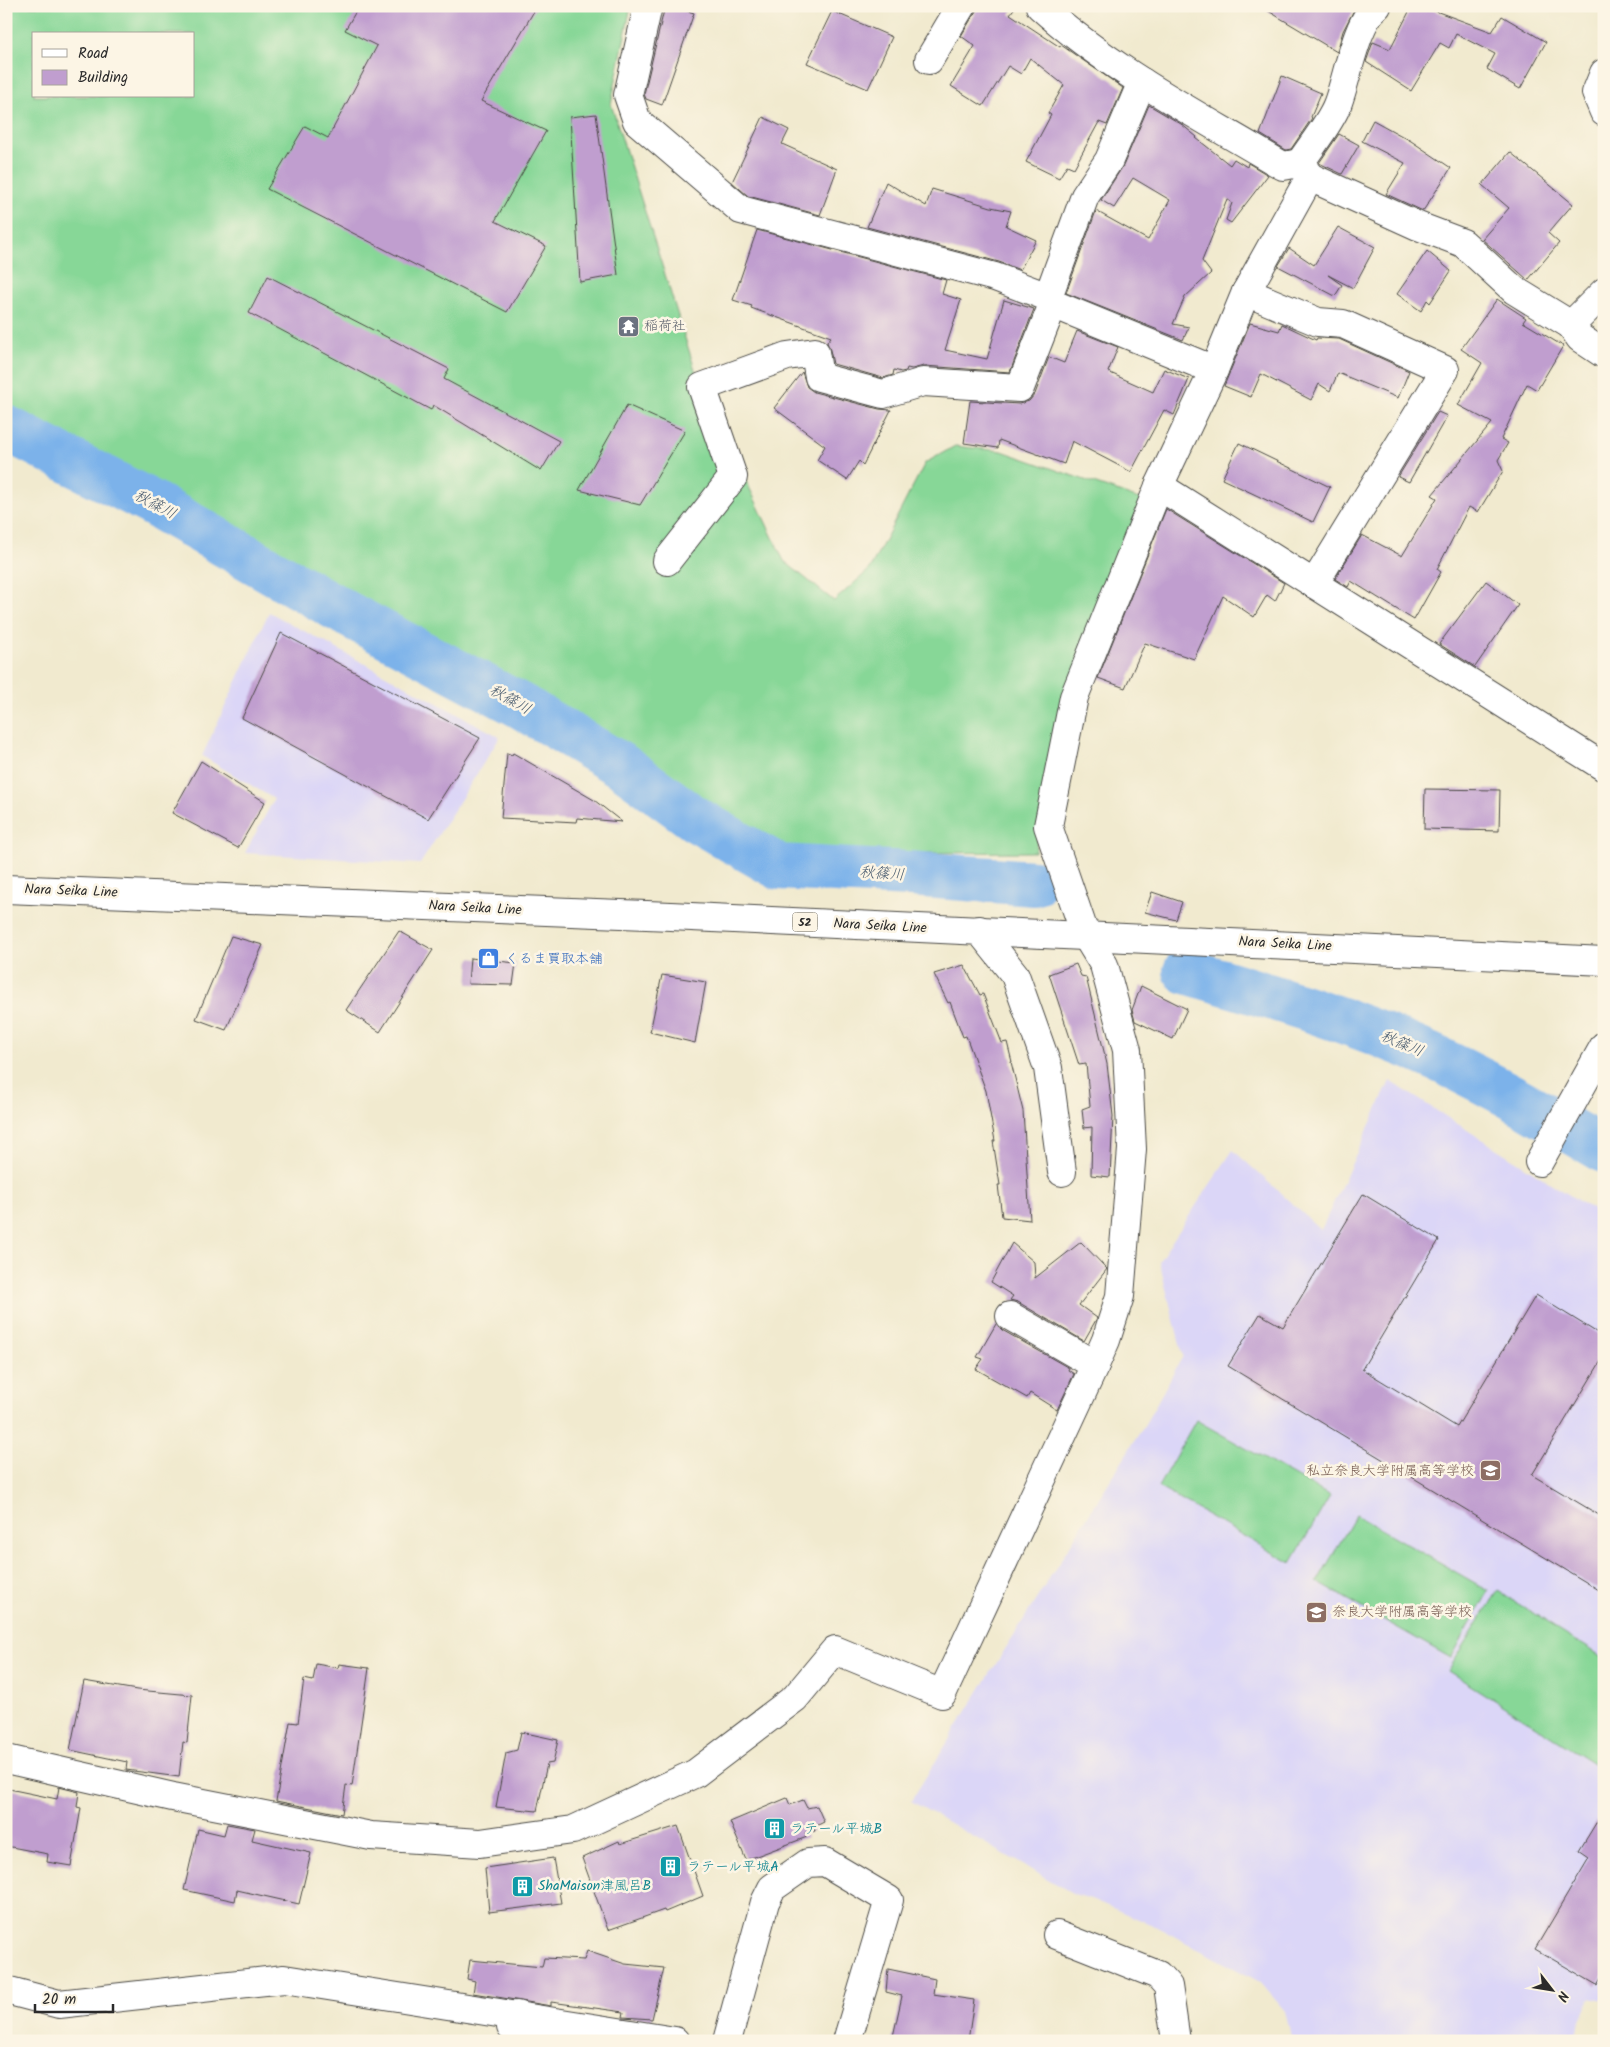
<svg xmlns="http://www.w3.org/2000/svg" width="1610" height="2047" font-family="Kalam,'Klee One',sans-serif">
<rect width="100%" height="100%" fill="#fcf5e5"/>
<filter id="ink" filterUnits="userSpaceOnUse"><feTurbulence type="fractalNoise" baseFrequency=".02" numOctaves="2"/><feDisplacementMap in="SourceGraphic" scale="10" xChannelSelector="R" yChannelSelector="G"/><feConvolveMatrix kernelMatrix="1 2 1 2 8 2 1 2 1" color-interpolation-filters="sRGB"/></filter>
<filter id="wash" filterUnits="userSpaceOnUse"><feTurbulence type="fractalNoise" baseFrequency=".0096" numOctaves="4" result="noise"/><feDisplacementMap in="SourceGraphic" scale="20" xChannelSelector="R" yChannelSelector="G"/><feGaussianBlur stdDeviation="1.12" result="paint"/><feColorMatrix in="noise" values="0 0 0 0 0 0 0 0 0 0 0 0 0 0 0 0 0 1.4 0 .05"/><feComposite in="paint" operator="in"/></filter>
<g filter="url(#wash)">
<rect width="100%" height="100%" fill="#f1eacf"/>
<g fill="#dbd6f7">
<path d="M 269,612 L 500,737 L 420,864 L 245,853 L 274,799 L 202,756 Z"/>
<path d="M 1390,1081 L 1604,1217 L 1604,2001 L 1590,1998 L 1572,2041 L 1292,2041 L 1285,2011 L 1260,1982 L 1155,1926 L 1091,1899 L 1074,1894 L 911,1801 L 1145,1424 L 1183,1356 L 1159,1261 L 1233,1150 L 1321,1230 Z"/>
</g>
<g fill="#87d797" stroke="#598161" fill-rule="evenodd">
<path d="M 6,6 L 631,6 L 611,104 L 698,379 L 784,561 L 834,601 L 870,569 L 925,463 L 955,446 L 1002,451 L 1142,500 L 1064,703 L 1035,852 L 785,854 L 761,846 L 591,736 L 6,412 ZM 34,34 L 194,34 L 194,96 L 34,96 Z"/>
<path d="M 1196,1420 L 1330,1496 L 1291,1563 L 1158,1487 Z"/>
<path d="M 1356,1515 L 1489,1591 L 1451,1658 L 1317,1582 Z"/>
<path d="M 1498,1591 L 1604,1658 L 1604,1751 L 1595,1764 L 1448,1671 Z"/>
</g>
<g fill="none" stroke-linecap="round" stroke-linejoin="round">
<g stroke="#7cb2ea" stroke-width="46">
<path d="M 6,428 L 150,502 L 349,615 L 521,706 L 625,768 L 695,819 L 779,867 L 909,874 L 1034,883"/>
<path d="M 1186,971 C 1265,995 1345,1018 1420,1051 C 1484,1079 1544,1115 1604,1150"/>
</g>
</g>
<g id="blocks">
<g fill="#c09ecf">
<path d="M 359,6 L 537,6 L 481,101 L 546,131 L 495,221 L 546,246 L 507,312 L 267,189 L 305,126 L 328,138 L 377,46 L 345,30 Z"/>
<path d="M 665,6 L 672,6 L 694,13 L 662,105 L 646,99 L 644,94 Z"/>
<path d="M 979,6 L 1016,6 L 1010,14 L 1060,47 L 1061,45 L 1123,88 L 1107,125 L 1099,122 L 1074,168 L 1067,165 L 1059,178 L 1026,162 L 1051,115 L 1048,113 L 1064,85 L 1030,58 L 1021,74 L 1008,66 L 983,106 L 951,86 L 975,46 L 961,36 Z"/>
<path d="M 1260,6 L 1356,6 L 1343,31 L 1337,52 Z"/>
<path d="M 1412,6 L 1422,6 L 1492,32 L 1502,16 L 1546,42 L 1520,89 L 1487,69 L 1495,54 L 1456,34 L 1449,48 L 1440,43 L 1411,91 L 1366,62 L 1373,42 L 1390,49 Z"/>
<path d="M 832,11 L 892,37 L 868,89 L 807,63 Z"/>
<path d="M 1282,76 L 1321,93 L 1311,117 L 1312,118 L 1291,149 L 1286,150 L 1260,134 Z"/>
<path d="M 1149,105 L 1181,124 L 1197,137 L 1196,138 L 1230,165 L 1234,159 L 1247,167 L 1248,163 L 1268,175 L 1231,223 L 1226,220 L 1232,203 L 1227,199 L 1202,261 L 1211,273 L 1185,297 L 1173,324 L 1189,327 L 1183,340 L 1066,293 L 1096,211 L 1148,240 L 1170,200 L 1133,178 L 1114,208 L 1101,200 L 1123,166 Z"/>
<path d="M 596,114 L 618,275 L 580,282 L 570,117 Z"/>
<path d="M 763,117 L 789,130 L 782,144 L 837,169 L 820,215 L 748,196 L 732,182 Z"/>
<path d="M 1373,120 L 1411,141 L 1451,168 L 1423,211 L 1386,194 L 1405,163 L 1362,141 Z"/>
<path d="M 1339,134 L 1359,145 L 1342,174 L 1319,163 Z"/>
<path d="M 1510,152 L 1573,204 L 1548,233 L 1559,243 L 1528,280 L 1482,239 L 1509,208 L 1482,185 Z"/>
<path d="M 886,182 L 926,206 L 932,189 L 991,207 L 1011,211 L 1006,226 L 1036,240 L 1020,270 L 999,262 L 867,227 Z"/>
<path d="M 1338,227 L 1375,247 L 1353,288 L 1328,275 L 1342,285 L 1335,296 L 1278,266 L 1289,248 L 1314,265 Z"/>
<path d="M 757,230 L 946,280 L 942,294 L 961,300 L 945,350 L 987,359 L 1004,300 L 1034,309 L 1010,372 L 924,366 L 912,369 L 907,368 L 906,371 L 901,372 L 894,370 L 893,375 L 883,378 L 833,364 L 830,350 L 827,342 L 831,337 L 751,308 L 752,306 L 733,300 Z"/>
<path d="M 1427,251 L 1451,271 L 1430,303 L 1427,300 L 1421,311 L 1397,294 Z"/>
<path d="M 268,276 L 449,369 L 444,379 L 559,441 L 541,471 L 433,405 L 431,410 L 249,313 Z"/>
<path d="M 1497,299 L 1526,318 L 1523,322 L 1563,346 L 1537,390 L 1527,384 L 1501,439 L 1508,443 L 1498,460 L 1503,471 L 1478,512 L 1469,507 L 1437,569 L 1441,572 L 1414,620 L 1351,581 L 1348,587 L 1335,579 L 1362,535 L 1402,556 L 1437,498 L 1432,495 L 1492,423 L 1458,405 L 1482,363 L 1461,349 Z"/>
<path d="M 1250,323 L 1279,331 L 1282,324 L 1316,340 L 1317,338 L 1339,339 L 1409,371 L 1398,398 L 1338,373 L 1330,391 L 1319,384 L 1311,400 L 1261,374 L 1251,397 L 1224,386 Z"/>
<path d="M 1077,331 L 1118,347 L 1108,372 L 1153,392 L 1164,369 L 1189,379 L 1174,415 L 1164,410 L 1131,472 L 1072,441 L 1064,464 L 999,440 L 998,448 L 964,443 L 970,401 L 1019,404 L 1029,401 L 1035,394 L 1049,357 L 1064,363 Z"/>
<path d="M 802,372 L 807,387 L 814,392 L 879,409 L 891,410 L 863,465 L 859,461 L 847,480 L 817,460 L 825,446 L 774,408 Z"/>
<path d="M 627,405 L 685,431 L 640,505 L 579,490 Z"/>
<path d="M 1438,412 L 1447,416 L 1409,482 L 1398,477 Z"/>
<path d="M 1239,443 L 1330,487 L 1313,522 L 1222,479 Z"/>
<path d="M 1166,509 L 1284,583 L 1275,601 L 1267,595 L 1254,617 L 1223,596 L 1194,659 L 1145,643 L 1125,688 L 1098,678 Z"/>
<path d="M 1486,581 L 1518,605 L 1475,667 L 1439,644 Z"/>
<path d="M 281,633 L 480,738 L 428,819 L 242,718 Z"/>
<path d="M 507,753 L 512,755 L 513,753 L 594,800 L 622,822 L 577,818 L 576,822 L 501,818 Z"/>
<path d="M 201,761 L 265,802 L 238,848 L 172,813 Z"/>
<path d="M 1425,789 L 1500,790 L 1499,831 L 1424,829 Z"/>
<path d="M 1152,892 L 1182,902 L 1176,920 L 1145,912 Z"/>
<path d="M 399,931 L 433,950 L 380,1032 L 346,1010 Z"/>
<path d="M 231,936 L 263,945 L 226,1030 L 196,1019 Z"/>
<path d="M 470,958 L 516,963 L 513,985 L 468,984 Z"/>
<path d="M 1076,964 L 1081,976 L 1086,977 L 1107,1064 L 1113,1116 L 1110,1177 L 1091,1175 L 1092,1127 L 1084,1128 L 1082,1109 L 1090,1106 L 1086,1064 L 1079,1065 L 1049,974 Z"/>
<path d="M 964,965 L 980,995 L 983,994 L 1002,1043 L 1007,1042 L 1012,1062 L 1011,1062 L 1023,1111 L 1030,1220 L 1002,1217 L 998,1185 L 1000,1185 L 993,1141 L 995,1141 L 986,1091 L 966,1036 L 963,1037 L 950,1002 L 948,1003 L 934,974 Z"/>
<path d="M 662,975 L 706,982 L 695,1043 L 650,1032 Z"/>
<path d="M 1141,986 L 1187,1009 L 1173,1039 L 1135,1021 L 1132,1010 Z"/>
<path d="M 1363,1194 L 1439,1240 L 1362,1369 L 1457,1427 L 1536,1295 L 1604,1337 L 1604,1356 L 1532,1475 L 1604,1518 L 1604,1593 L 1228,1366 L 1260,1314 L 1283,1327 Z"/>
<path d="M 1081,1242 L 1107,1269 L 1079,1305 L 1097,1318 L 1084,1341 L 1018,1302 L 1010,1300 L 1013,1296 L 991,1282 L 1012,1243 L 1034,1262 L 1035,1278 Z"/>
<path d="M 996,1324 L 1002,1330 L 1069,1368 L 1068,1370 L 1074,1374 L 1057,1410 L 1030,1393 L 1027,1398 L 976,1369 L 983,1359 L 977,1357 Z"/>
<path d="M 316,1664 L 338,1668 L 339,1664 L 369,1668 L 352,1786 L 346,1785 L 342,1814 L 276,1801 L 290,1722 L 298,1723 L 304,1679 L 313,1681 Z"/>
<path d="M 84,1681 L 137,1690 L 192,1695 L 187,1743 L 183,1742 L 179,1777 L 126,1770 L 127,1762 L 70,1750 Z"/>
<path d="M 521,1732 L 558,1740 L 553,1763 L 547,1764 L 537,1811 L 496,1807 L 506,1753 L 517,1750 Z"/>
<path d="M 59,1787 L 79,1792 L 77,1807 L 81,1808 L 71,1866 L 47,1862 L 48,1854 L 6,1846 L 6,1802 L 9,1789 L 57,1799 Z"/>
<path d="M 787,1798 L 790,1805 L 803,1800 L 807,1808 L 817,1806 L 824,1822 L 814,1827 L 815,1831 L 805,1833 L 807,1837 L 746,1860 L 730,1822 Z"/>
<path d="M 1604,1810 L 1604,1973 L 1597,1985 L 1535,1949 L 1589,1858 L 1579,1851 Z"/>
<path d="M 227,1824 L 255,1829 L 252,1840 L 311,1853 L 299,1904 L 237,1890 L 235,1901 L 184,1890 L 198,1829 L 224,1835 Z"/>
<path d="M 678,1826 L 703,1896 L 665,1912 L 664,1910 L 608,1930 L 582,1858 L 619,1841 L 620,1844 Z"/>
<path d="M 553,1858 L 561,1903 L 489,1912 L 485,1868 Z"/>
<path d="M 587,1951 L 625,1964 L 664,1968 L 652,2019 L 623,2017 L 624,2012 L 551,2002 L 551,2006 L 473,1993 L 475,1981 L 467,1979 L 470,1960 L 542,1967 L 544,1958 L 584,1960 Z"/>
<path d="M 888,1969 L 935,1979 L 933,1994 L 974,2000 L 968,2041 L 892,2041 L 902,1996 L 886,1992 Z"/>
</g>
</g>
</g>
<g filter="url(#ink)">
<use href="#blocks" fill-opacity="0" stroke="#494844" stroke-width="1"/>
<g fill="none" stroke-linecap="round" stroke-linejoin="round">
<defs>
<g id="minor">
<path d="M 648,6 L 628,95 L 637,121 L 741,210 L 995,277 L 1048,297 L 1053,304 L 1214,370"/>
<path d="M 1040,6 C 1112,71 1200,116 1283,166 L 1300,163"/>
<path d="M 929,60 L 961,6"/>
<path d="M 1604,73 L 1596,93 L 1604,112"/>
<path d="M 1310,177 L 1418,226 L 1463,243 L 1514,290 L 1571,325 L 1604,292"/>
<path d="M 1246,292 L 1318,322 L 1343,324 L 1445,370 L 1314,584"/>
<path d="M 1048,297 L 1085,196 L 1109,160 L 1142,82"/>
<path d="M 1571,325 L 1580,338 L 1604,354"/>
<path d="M 1159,486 L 1604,767"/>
<path d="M 667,561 L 733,477 L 702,387 L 787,356 L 815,352 L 819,377 L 883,394 L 923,382 L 1020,388 L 1053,304"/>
<path d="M 979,930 L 1015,975 L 1048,1068 L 1062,1172"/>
<path d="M 1539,1162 L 1604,1046"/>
<path d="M 1010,1316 L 1095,1365"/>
<path d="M 6,1759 L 173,1797 L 371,1836 L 480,1843 L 573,1830 L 696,1773 L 795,1698 L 835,1650 L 942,1694 L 1095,1365 L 1106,1340 L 1120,1296 L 1132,1149 L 1127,1050 L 1104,965 L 1085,934 L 1048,826 L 1074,697 L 1159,486 L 1214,370 L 1246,292 L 1310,177 L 1300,163 C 1311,146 1330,123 1337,105 C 1347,80 1356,21 1377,6"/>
<path d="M 1057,1935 L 1158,1975 L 1168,1986 L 1176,2041"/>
<path d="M 6,1990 L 59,2004 L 284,1979 L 675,2041"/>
<path d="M 517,2015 L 511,2027 L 537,2041"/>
<path d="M 727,2041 L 765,1902 L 772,1888 L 808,1863 L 825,1862 L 889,1900 L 847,2041"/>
</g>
<path id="primary" d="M 6,889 C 539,909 1071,933 1604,961"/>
</defs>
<use href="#minor" stroke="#494844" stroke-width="30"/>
<use href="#primary" stroke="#494844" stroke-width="30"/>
<use href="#minor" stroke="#fff" stroke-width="28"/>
<use href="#primary" stroke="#fff" stroke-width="28"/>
</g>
</g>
<defs>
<symbol id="temple-square" viewBox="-11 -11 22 22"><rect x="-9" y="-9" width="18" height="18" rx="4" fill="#6b7280" stroke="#fcf5e5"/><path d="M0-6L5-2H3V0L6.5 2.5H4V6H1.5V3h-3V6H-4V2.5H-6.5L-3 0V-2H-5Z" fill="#fff"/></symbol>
<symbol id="shop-square" viewBox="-11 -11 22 22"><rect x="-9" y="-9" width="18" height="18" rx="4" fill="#3f7fe0" stroke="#fcf5e5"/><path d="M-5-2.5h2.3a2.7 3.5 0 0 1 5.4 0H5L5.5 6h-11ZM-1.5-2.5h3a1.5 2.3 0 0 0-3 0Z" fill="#fff"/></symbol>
<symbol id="school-square" viewBox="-11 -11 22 22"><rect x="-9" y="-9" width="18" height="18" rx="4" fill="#8d6e63" stroke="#fcf5e5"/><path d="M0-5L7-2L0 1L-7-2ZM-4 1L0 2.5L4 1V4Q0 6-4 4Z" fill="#fff"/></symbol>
<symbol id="building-square" viewBox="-11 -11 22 22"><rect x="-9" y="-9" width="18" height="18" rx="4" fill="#0f9aa8" stroke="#fcf5e5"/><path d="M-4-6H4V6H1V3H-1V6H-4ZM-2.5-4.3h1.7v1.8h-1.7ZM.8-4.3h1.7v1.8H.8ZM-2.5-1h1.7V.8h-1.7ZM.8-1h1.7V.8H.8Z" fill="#fff"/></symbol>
</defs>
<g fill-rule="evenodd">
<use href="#temple-square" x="616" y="314" width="25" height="25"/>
<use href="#shop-square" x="476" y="946" width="25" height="25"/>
<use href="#school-square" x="1478" y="1458" width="25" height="25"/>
<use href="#school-square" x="1304" y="1600" width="25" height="25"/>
<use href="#building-square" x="762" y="1816" width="25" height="25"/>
<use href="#building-square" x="658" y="1854" width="25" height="25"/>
<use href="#building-square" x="510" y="1874" width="25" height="25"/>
</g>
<g text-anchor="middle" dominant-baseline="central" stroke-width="5" stroke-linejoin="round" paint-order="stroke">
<rect fill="#fcf5e5" stroke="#6a6863" stroke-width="1" x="792.5" y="912.5" width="25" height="19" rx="4"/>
<g font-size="12" font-weight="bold" fill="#2b2b2b">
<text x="805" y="922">52</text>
</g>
<g font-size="14" fill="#5b616d" stroke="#fcf5e5" text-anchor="start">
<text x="644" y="326">稲荷社</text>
</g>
<g font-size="14" fill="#2b2b2b" stroke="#fcf5e5">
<text transform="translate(71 891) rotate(2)">Nara Seika Line</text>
<text transform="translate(475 908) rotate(3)">Nara Seika Line</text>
<text transform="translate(880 926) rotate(3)">Nara Seika Line</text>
<text transform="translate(1285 944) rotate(3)">Nara Seika Line</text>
</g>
<g font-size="14" fill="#366cbe" stroke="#fcf5e5" text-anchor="start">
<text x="505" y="959">くるま買取本舗</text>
</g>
<g font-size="14" fill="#785e54" stroke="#fcf5e5" text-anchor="end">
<text x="1474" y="1471">私立奈良大学附属高等学校</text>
<text x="1332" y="1612" text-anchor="start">奈良大学附属高等学校</text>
</g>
<g font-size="14" fill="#0d838f" stroke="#fcf5e5" text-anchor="start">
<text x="790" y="1829">ラテール平城B</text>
<text x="687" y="1867">ラテール平城A</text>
<text x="538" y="1886">ShaMaison津風呂B</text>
</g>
<g font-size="15" font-style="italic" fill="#475a6e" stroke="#fcf5e5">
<text transform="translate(155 505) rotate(28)">秋篠川</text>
<text transform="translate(510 700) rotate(29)">秋篠川</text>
<text transform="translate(882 874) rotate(4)">秋篠川</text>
<text transform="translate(1402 1044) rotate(23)">秋篠川</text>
</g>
</g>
<rect width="1610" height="2047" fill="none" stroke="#fcf5e5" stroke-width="25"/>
<rect x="32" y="32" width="162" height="65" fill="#fcf5e5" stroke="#a8a49b"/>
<rect x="42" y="49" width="25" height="8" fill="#ffffff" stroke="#a8a49b"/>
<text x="78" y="58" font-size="15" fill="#2b2b2b">Road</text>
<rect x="42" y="70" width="25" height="15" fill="#c09ecf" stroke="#a8a49b"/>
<text x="78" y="82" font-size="15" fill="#2b2b2b">Building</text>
<g transform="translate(1552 1990) rotate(121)" stroke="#fcf5e5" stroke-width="4" paint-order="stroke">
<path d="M0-4L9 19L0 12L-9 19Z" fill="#2b2b2b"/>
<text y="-8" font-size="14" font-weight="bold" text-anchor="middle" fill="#2b2b2b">N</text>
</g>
<path d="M35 2004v8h78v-8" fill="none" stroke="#2b2b2b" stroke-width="2.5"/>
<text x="42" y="2004" font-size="15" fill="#2b2b2b" stroke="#fcf5e5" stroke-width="4" paint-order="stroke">20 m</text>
</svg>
